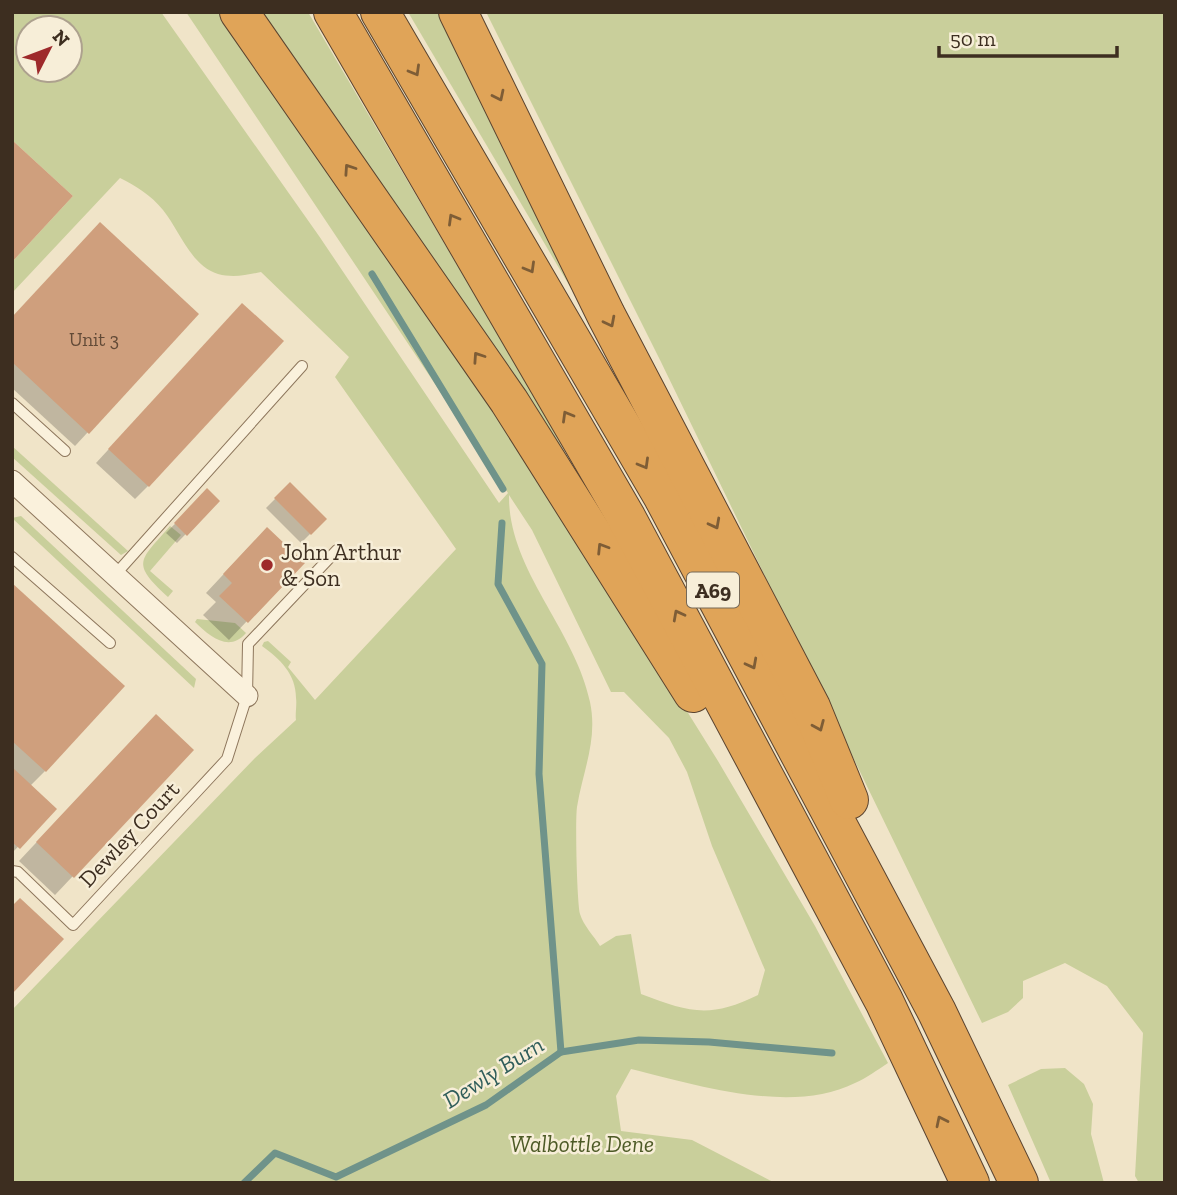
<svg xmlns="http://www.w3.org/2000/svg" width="1177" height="1195" font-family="'Zilla Slab',serif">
<rect width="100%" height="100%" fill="#f0e4c8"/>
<g fill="#c9cf9b" fill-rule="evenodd">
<path d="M 12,12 L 161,12 L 319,236 L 499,503 L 508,493 L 186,12 L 223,12 L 579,538 L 718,761 L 815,926 L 888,1063 C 877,1070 867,1078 855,1083 C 791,1115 697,1085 631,1069 L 616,1096 L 621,1131 L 692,1140 L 775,1183 L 12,1183 L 12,1010 L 255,758 L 296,720 C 295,714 297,705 296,698 C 296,674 280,659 262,646 L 264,642 L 268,641 L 291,662 L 288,667 L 315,700 L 456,549 L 335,377 L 349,357 L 261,272 C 247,275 233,278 218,274 C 191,266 180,231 163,210 C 151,195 136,186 120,178 L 12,293 L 12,262 L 73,196 L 12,140 ZM 28,28 L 70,28 L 70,70 L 28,70 ZM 509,495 L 532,530 L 611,692 L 624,692 L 669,738 L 687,772 L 712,846 L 765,970 L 758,995 C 709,1019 689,1012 641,994 L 631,934 L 616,936 L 600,946 C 594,936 583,925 580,914 C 577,902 575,821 577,807 C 583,770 598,740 590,702 C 575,629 508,570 509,495 Z"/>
<path d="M 256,12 L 308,12 L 539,404 L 575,471 Z"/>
<path d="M 408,12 L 454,12 L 579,302 Z"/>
<path d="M 486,12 L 1165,12 L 1165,1183 L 1139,1183 L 1135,1176 L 1143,1033 L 1107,986 L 1065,963 L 1023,981 L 1023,998 L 1008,1012 L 982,1023 L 661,362 Z"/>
<path d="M 12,446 L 128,551 L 121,555 L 12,457 Z"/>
<path d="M 21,516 L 196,679 L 194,688 L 12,518 Z"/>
<path d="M 170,526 L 181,535 L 150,571 L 173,591 L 168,597 C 130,562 140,561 170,526 Z"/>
<path d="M 197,619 L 235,623 L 246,633 C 229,653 209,636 195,622 Z"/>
<path d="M 1065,1068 L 1084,1084 L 1093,1104 L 1091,1134 L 1104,1183 L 1051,1183 L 1008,1085 L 1041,1069 Z"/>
</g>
<g fill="#0003">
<path d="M 12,318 L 88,432 L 75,446 L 12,388 Z"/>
<path d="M 229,319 L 148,486 L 135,499 L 96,463 Z"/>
<path d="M 290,484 L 325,519 L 301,543 L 266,508 Z"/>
<path d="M 207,491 L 218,501 L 177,543 L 166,533 Z"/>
<path d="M 249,547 L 302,563 L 229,640 L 203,615 L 216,602 L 206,593 Z"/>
<path d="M 12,585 L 45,771 L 30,786 L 54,809 L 12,853 Z"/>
<path d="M 138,734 L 192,750 L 55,895 L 19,861 Z"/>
</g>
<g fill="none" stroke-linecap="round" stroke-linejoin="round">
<g stroke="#6f938a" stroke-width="7">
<path d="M 372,274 L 503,489"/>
<path d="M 502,523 L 498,584 L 542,664 L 539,774 L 561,1052"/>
<path d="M 244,1183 L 275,1153 L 336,1177 L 486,1105 L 561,1052 L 639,1040 L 709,1042 L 832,1053"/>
</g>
</g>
<g fill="#cf9f7d">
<path d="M 12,140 L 73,196 L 12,262 Z"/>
<path d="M 100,222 L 199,314 L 89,434 L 12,362 L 12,317 Z"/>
<path d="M 242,303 L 284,341 L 149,487 L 108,449 Z"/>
<path d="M 290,482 L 327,519 L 311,535 L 274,498 Z"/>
<path d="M 207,488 L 220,501 L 187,536 L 174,523 Z"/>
<path d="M 267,527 L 305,563 L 248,623 L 219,596 L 232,583 L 223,574 Z"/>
<path d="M 12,583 L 125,686 L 46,772 L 12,741 Z"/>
<path d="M 156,714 L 194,750 L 74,878 L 36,842 Z"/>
<path d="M 12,767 L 57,809 L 20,849 L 12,842 Z"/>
<path d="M 20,898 L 64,939 L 12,994 L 12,906 Z"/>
</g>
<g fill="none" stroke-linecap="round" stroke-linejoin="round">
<defs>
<g id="lane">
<path d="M 12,403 L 65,451"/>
<path d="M 12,557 L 110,643"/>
<path d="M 114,576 L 302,366"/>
<path d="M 12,871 L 18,872 L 73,925 L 227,759 L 247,696 L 248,644 L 337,550"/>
</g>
<path id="street" d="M 12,481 L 247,696"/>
<g id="highway">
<path d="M 239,12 L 509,401 L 693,693"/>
<path d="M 333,12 L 626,517 L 884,1001 L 970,1183"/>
<path d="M 380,12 L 663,497 L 937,1012 L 1019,1183"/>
<path d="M 458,12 L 606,315 L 811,707 L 849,800"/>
</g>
</defs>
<use href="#lane" stroke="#8d765c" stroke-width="12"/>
<use href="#street" stroke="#8d765c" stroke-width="23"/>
<use href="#highway" stroke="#5b4430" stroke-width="40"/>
<use href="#lane" stroke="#faf1dc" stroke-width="10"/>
<use href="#street" stroke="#faf1dc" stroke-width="21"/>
<use href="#highway" stroke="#e0a458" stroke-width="38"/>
</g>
<defs><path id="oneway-chevron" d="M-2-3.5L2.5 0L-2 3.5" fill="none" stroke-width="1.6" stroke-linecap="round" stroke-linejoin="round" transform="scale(1.75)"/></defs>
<g stroke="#7e5d36">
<use href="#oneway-chevron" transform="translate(415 71) rotate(60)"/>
<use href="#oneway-chevron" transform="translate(499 96) rotate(64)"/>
<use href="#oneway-chevron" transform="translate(349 169) rotate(-124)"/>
<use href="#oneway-chevron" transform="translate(453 219) rotate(-120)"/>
<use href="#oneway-chevron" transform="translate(530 268) rotate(60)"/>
<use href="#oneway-chevron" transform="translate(610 322) rotate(63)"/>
<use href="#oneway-chevron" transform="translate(478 357) rotate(-124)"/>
<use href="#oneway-chevron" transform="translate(567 416) rotate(-120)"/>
<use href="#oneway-chevron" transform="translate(644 464) rotate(60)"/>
<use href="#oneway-chevron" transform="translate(715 524) rotate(62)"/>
<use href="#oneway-chevron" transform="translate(602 548) rotate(-122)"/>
<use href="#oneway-chevron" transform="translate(678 615) rotate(-118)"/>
<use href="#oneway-chevron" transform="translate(752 664) rotate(62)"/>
<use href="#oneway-chevron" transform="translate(819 726) rotate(67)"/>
<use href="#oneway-chevron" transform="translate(941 1121) rotate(-116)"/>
</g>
<circle fill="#9e2a2b" stroke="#f7eed8" stroke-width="2.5" cx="267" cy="565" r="7"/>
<g text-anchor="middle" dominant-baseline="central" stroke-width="5" stroke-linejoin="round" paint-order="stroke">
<g font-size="19" fill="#624a37">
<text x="94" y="339">Unit 3</text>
</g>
<rect fill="#f7eed8" stroke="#756857" stroke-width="2" x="687" y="572.5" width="52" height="35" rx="5"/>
<g font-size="21" font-weight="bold" fill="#3d2e20">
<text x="713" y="590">A69</text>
</g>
<g font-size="23" fill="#3d2e20" stroke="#f7eed8" text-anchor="start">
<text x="281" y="552">John Arthur<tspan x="281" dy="26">&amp; Son</tspan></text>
</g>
<g font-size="23" fill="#3d2e20" stroke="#f7eed8">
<text transform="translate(129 834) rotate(-47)">Dewley Court</text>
</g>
<g font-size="23" font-style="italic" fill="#4d5a26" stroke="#f7eed8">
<text x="582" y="1144">Walbottle Dene</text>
</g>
<g font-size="24" font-style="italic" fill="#2f5d5a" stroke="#f7eed8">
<text transform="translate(493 1072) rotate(-32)">Dewly Burn</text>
</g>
</g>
<rect width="1177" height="1195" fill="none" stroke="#3d2e20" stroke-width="28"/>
<g transform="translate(49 49) rotate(48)"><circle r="33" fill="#f7eed8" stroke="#ada18e" stroke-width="2"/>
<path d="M0-5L12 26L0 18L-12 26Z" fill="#9e2a2b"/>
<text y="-10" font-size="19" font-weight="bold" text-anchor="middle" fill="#3d2e20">N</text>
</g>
<path d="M939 46v10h178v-10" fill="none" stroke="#3d2e20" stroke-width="3.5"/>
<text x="950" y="46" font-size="21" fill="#3d2e20" stroke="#f7eed8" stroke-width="5" paint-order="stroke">50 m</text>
</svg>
